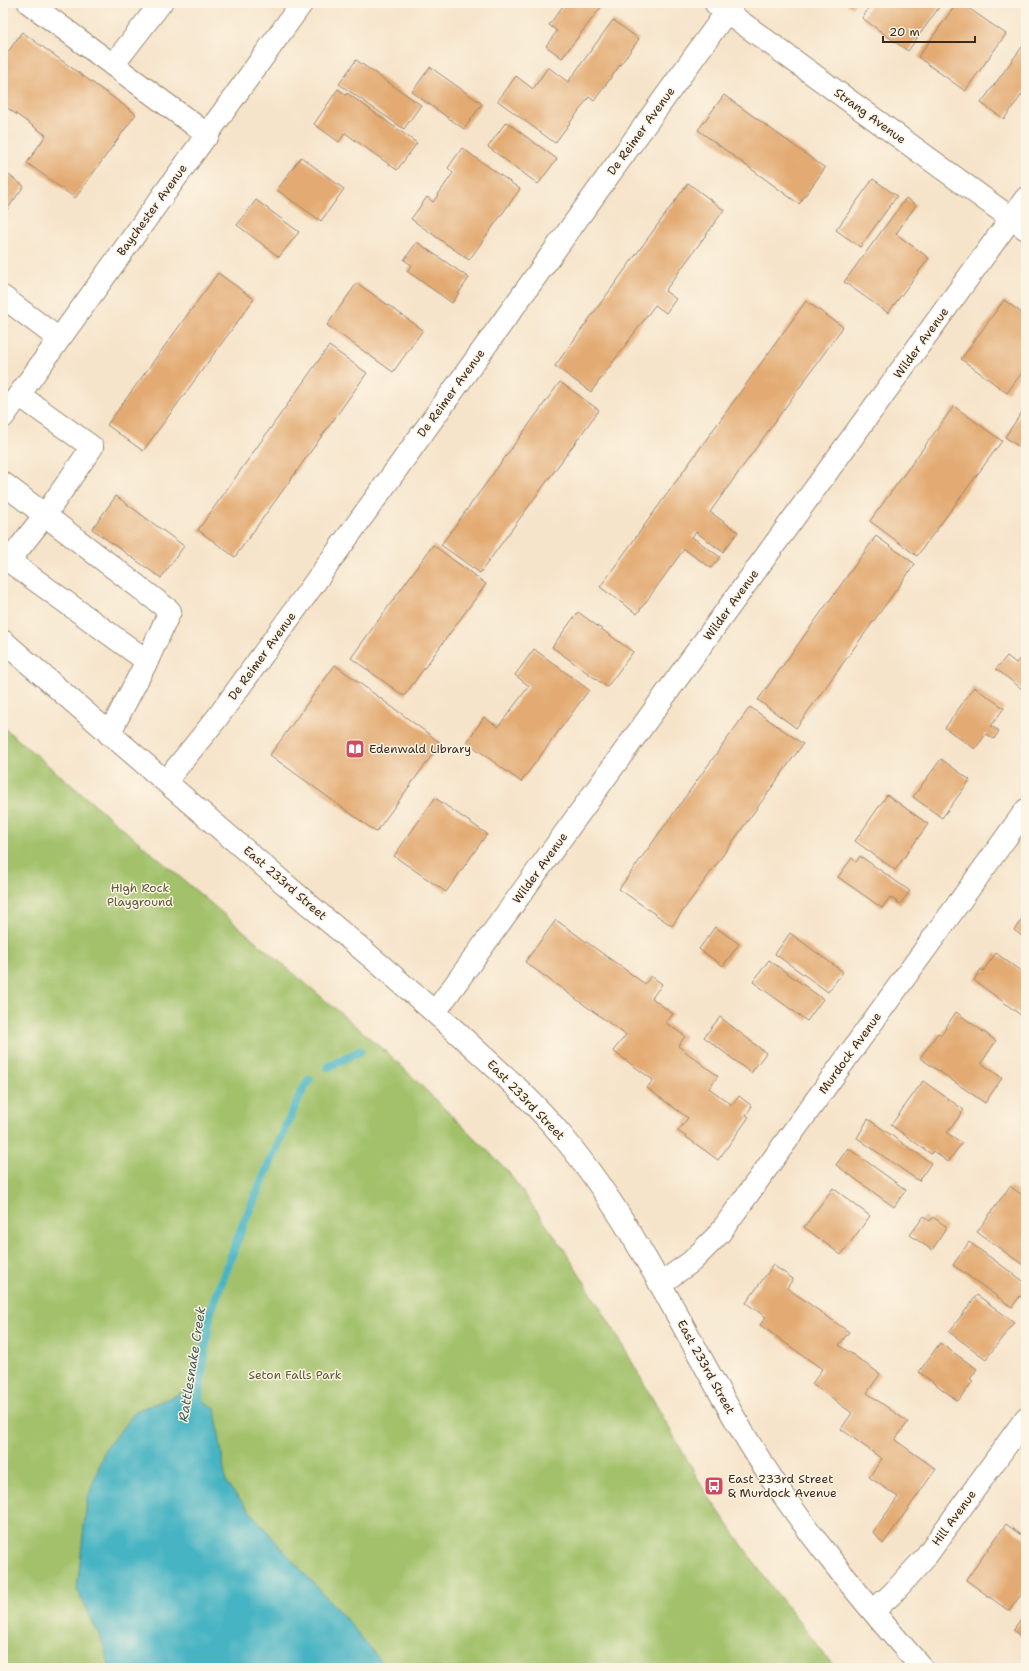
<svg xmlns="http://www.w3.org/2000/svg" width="1029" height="1671" font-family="'Shantell Sans',sans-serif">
<rect width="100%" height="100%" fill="#fcf5e5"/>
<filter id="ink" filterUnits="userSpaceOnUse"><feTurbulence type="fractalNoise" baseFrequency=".025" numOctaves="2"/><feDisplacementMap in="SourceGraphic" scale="8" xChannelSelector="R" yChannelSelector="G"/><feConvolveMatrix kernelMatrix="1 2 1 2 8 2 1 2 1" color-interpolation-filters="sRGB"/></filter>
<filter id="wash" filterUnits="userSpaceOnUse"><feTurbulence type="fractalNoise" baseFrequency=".012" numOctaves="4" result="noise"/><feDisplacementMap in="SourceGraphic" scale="16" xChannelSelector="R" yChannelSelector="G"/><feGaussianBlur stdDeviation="0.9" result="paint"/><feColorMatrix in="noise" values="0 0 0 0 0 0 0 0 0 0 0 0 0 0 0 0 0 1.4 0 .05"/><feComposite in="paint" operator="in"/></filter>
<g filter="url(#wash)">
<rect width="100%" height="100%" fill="#f6e4ca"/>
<path fill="#a2c16a" stroke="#6e7644" d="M 3,727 L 391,1056 L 506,1169 L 566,1252 L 615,1332 L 704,1490 L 765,1578 L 835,1668 L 3,1668 Z"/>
<path fill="#47b4c3" stroke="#416f70" d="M 187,1391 L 215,1408 L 226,1483 L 284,1551 L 347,1620 L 387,1668 L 110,1668 L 103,1643 L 77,1590 L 87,1500 L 105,1449 L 136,1411 Z"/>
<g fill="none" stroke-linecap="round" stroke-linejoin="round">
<g stroke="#47b4c3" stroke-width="9">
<path d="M 328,1067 L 360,1051"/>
<path d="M 197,1409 L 210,1313 L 244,1222 L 300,1095 L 309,1080"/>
</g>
</g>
<g id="blocks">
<g fill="#e3ab73">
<path d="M 565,3 L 604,3 L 562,58 L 546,46 L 557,31 L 549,25 Z"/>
<path d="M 845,3 L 856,3 L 852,8 Z"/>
<path d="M 872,3 L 942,3 L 908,51 L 862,18 Z"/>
<path d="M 957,3 L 961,3 L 1006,34 L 965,91 L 918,57 Z"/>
<path d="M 613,20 L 639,39 L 594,101 L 589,97 L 555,143 L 498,101 L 516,76 L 533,89 L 548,67 L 568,82 Z"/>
<path d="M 22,32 L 136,114 L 75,198 L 27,163 L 46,135 L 3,105 L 3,59 Z"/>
<path d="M 1022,47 L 1026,50 L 1026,89 L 1004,119 L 981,103 Z"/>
<path d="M 356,60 L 421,105 L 404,129 L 339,84 Z"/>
<path d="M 430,67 L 482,104 L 464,129 L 412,92 Z"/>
<path d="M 338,89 L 346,95 L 347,93 L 417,143 L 397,170 L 345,133 L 339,142 L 314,124 Z"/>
<path d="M 724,95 L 825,168 L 799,204 L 698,130 Z"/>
<path d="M 506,122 L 557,159 L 538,184 L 488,147 Z"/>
<path d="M 462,148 L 520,189 L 469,260 L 411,219 L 427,197 L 433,202 L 453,173 L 448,168 Z"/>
<path d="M 301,157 L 344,189 L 321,221 L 277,190 Z"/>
<path d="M 3,171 L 24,186 L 3,215 Z"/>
<path d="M 873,179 L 897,196 L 860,247 L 836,230 Z"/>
<path d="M 688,183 L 724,210 L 665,291 L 676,299 L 666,313 L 655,305 L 591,392 L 555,366 Z"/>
<path d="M 906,198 L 916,205 L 896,234 L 929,258 L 888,313 L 844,282 Z"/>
<path d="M 256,200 L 299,232 L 279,257 L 237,225 Z"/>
<path d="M 417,242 L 469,278 L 452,303 L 407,271 L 412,265 L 404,260 Z"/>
<path d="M 218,273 L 254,299 L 143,451 L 107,425 Z"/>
<path d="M 357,283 L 423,330 L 393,372 L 327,325 Z"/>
<path d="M 1004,300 L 1026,316 L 1026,367 L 1007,393 L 961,359 Z"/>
<path d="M 806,301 L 843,327 L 710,512 L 738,532 L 723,552 L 696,532 L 692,537 L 720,557 L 711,568 L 684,549 L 637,614 L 600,587 Z"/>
<path d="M 329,346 L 367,373 L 235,557 L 198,530 Z"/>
<path d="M 560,382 L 599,410 L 480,573 L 441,545 Z"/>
<path d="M 954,406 L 1002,441 L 917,556 L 870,521 Z"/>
<path d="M 1022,412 L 1026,414 L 1026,441 L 1021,448 L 1005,437 Z"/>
<path d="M 116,496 L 184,546 L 161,578 L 92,529 Z"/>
<path d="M 876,536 L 915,564 L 796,728 L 758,700 Z"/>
<path d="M 433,545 L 486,584 L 404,696 L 351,658 Z"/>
<path d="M 578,612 L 633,652 L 607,687 L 552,647 Z"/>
<path d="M 534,649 L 589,690 L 521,782 L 467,742 L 484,717 L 498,727 L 529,686 L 515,675 Z"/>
<path d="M 1026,651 L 1026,692 L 996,669 L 1007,656 L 1016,663 Z"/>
<path d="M 335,665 L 441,743 L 376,832 L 270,755 Z"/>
<path d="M 974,687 L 1004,708 L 991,726 L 999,731 L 994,739 L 986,734 L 975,749 L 945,728 Z"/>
<path d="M 750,707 L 803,744 L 672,926 L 619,889 Z"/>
<path d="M 941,759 L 970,780 L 942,818 L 913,797 Z"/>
<path d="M 887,795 L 928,824 L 895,870 L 855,841 Z"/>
<path d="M 435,798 L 487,834 L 446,892 L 394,856 Z"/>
<path d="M 860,856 L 910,891 L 900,904 L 890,897 L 882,908 L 838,877 L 852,858 L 856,862 Z"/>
<path d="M 1026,914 L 1026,939 L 1014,930 Z"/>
<path d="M 556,920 L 645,984 L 651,976 L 662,984 L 652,998 L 673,1014 L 666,1023 L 685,1036 L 678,1046 L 718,1076 L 709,1088 L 732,1105 L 739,1096 L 752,1106 L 746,1115 L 749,1117 L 718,1160 L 678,1131 L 688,1118 L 647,1088 L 653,1080 L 613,1051 L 626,1035 L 525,962 Z"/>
<path d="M 715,927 L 739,944 L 723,966 L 699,949 Z"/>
<path d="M 790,933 L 843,972 L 828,992 L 775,954 Z"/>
<path d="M 996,953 L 1026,975 L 1026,1019 L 974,980 L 981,969 L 983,971 Z"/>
<path d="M 769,960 L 823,999 L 807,1021 L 753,982 Z"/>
<path d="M 956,1012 L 996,1041 L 981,1063 L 1002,1078 L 985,1103 L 920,1058 L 938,1033 L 941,1035 Z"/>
<path d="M 720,1017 L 766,1053 L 751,1073 L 704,1037 Z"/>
<path d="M 923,1081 L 964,1110 L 947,1133 L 962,1143 L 948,1162 L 933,1151 L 931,1154 L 891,1125 Z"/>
<path d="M 868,1119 L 931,1163 L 919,1181 L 857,1138 Z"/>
<path d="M 848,1148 L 906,1190 L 894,1207 L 836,1165 Z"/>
<path d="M 1010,1186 L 1026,1198 L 1026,1267 L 977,1232 Z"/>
<path d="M 833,1188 L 870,1216 L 841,1255 L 804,1227 Z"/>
<path d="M 924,1216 L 930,1221 L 933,1217 L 947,1227 L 932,1250 L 910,1235 Z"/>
<path d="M 969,1242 L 1026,1283 L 1026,1300 L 1020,1296 L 1012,1307 L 953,1265 Z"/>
<path d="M 773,1265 L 793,1279 L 787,1288 L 849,1332 L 839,1345 L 880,1374 L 867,1393 L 908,1422 L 895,1440 L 936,1469 L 883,1544 L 873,1532 L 898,1497 L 869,1477 L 882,1459 L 841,1429 L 852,1413 L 812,1384 L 822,1369 L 760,1325 L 766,1317 L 746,1303 Z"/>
<path d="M 977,1295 L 1014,1322 L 986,1359 L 949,1332 Z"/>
<path d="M 940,1343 L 977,1369 L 970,1379 L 973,1381 L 958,1401 L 919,1372 Z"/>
<path d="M 1006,1524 L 1026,1539 L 1026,1588 L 1009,1611 L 966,1580 Z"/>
<path d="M 1026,1612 L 1026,1640 L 1013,1630 Z"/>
</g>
</g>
</g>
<g filter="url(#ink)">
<use href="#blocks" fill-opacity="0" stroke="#988774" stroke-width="1"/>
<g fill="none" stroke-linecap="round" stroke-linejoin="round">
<defs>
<g id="minor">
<path d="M 29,3 L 113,65 L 161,3"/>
<path d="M 716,4 L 1026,229"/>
<path d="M 113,65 L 208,135"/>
<path d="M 3,297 L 59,339"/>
<path d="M 19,395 L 92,447 L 45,515 L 9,561 L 147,661"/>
<path d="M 3,483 L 170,611 L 147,661 L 109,734"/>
<path d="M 166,781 L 217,718 L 733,3"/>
<path d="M 435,1012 L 1026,198"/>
<path d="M 660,1284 L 691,1262 L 719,1234 L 1026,810"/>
<path d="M 873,1611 L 892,1594 L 924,1559 L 1026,1418"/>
</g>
<g id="major">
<path d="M 3,417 L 302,3"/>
<path d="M 3,641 C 109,733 214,824 321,915 C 373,958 424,1002 474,1048 C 505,1076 536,1104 563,1137 C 639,1228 686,1339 748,1441 C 797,1522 859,1597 922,1668"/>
</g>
</defs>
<use href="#minor" stroke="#988774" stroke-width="24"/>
<use href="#major" stroke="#988774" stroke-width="24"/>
<use href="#minor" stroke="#fff" stroke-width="22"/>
<use href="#major" stroke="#fff" stroke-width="22"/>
</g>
</g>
<defs>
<symbol id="library-square" viewBox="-11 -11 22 22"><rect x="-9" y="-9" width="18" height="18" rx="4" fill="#d1495b" stroke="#fcf5e5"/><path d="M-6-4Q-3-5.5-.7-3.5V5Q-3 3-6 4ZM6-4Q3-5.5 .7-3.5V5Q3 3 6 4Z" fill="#fff"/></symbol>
<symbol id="bus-square" viewBox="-11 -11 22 22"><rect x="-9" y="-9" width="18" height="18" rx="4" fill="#d1495b" stroke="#fcf5e5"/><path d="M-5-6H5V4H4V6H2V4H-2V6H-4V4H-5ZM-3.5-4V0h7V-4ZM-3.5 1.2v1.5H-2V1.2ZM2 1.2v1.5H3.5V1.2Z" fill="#fff"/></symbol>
</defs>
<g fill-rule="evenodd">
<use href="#library-square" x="344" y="738" width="22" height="22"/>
<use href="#bus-square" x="703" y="1475" width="22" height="22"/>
</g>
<g text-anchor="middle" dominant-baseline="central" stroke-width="3" stroke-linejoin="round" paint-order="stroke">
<g font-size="12" fill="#3b2a1e" stroke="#fcf5e5">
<text transform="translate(870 116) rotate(36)">Strang Avenue</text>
<text transform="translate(641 131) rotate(-54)">De Reimer Avenue</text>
<text transform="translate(152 210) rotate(-54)">Baychester Avenue</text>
<text transform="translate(921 343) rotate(-54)">Wilder Avenue</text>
<text transform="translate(451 393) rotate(-54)">De Reimer Avenue</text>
<text transform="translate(731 605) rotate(-54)">Wilder Avenue</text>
<text transform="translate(262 656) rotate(-54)">De Reimer Avenue</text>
<text transform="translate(540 868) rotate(-54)">Wilder Avenue</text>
<text transform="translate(285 883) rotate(41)">East 233rd Street</text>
<text transform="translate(850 1053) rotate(-54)">Murdock Avenue</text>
<text transform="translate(526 1100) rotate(46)">East 233rd Street</text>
<text transform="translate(706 1367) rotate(61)">East 233rd Street</text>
<text transform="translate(954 1518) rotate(-54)">Hill Avenue</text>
</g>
<g font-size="12" fill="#3b2a1e" stroke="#fcf5e5" text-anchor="start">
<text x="369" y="749">Edenwald Library</text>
<text x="728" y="1479">East 233rd Street<tspan x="728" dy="14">&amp; Murdock Avenue</tspan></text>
</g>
<g font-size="12" fill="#5a5735" stroke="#fcf5e5">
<text x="140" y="888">High Rock<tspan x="140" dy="14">Playground</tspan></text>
<text x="295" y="1375">Seton Falls Park</text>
</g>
<g font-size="13" font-style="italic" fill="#3f5a58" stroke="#fcf5e5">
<text transform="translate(192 1364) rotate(-81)">Rattlesnake Creek</text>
</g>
</g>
<rect width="1029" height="1671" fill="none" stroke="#fcf5e5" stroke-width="16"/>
<path d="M883 36v6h92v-6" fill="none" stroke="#3b2a1e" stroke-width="2"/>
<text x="889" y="36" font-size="12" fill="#3b2a1e" stroke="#fcf5e5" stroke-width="3" paint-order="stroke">20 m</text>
</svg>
